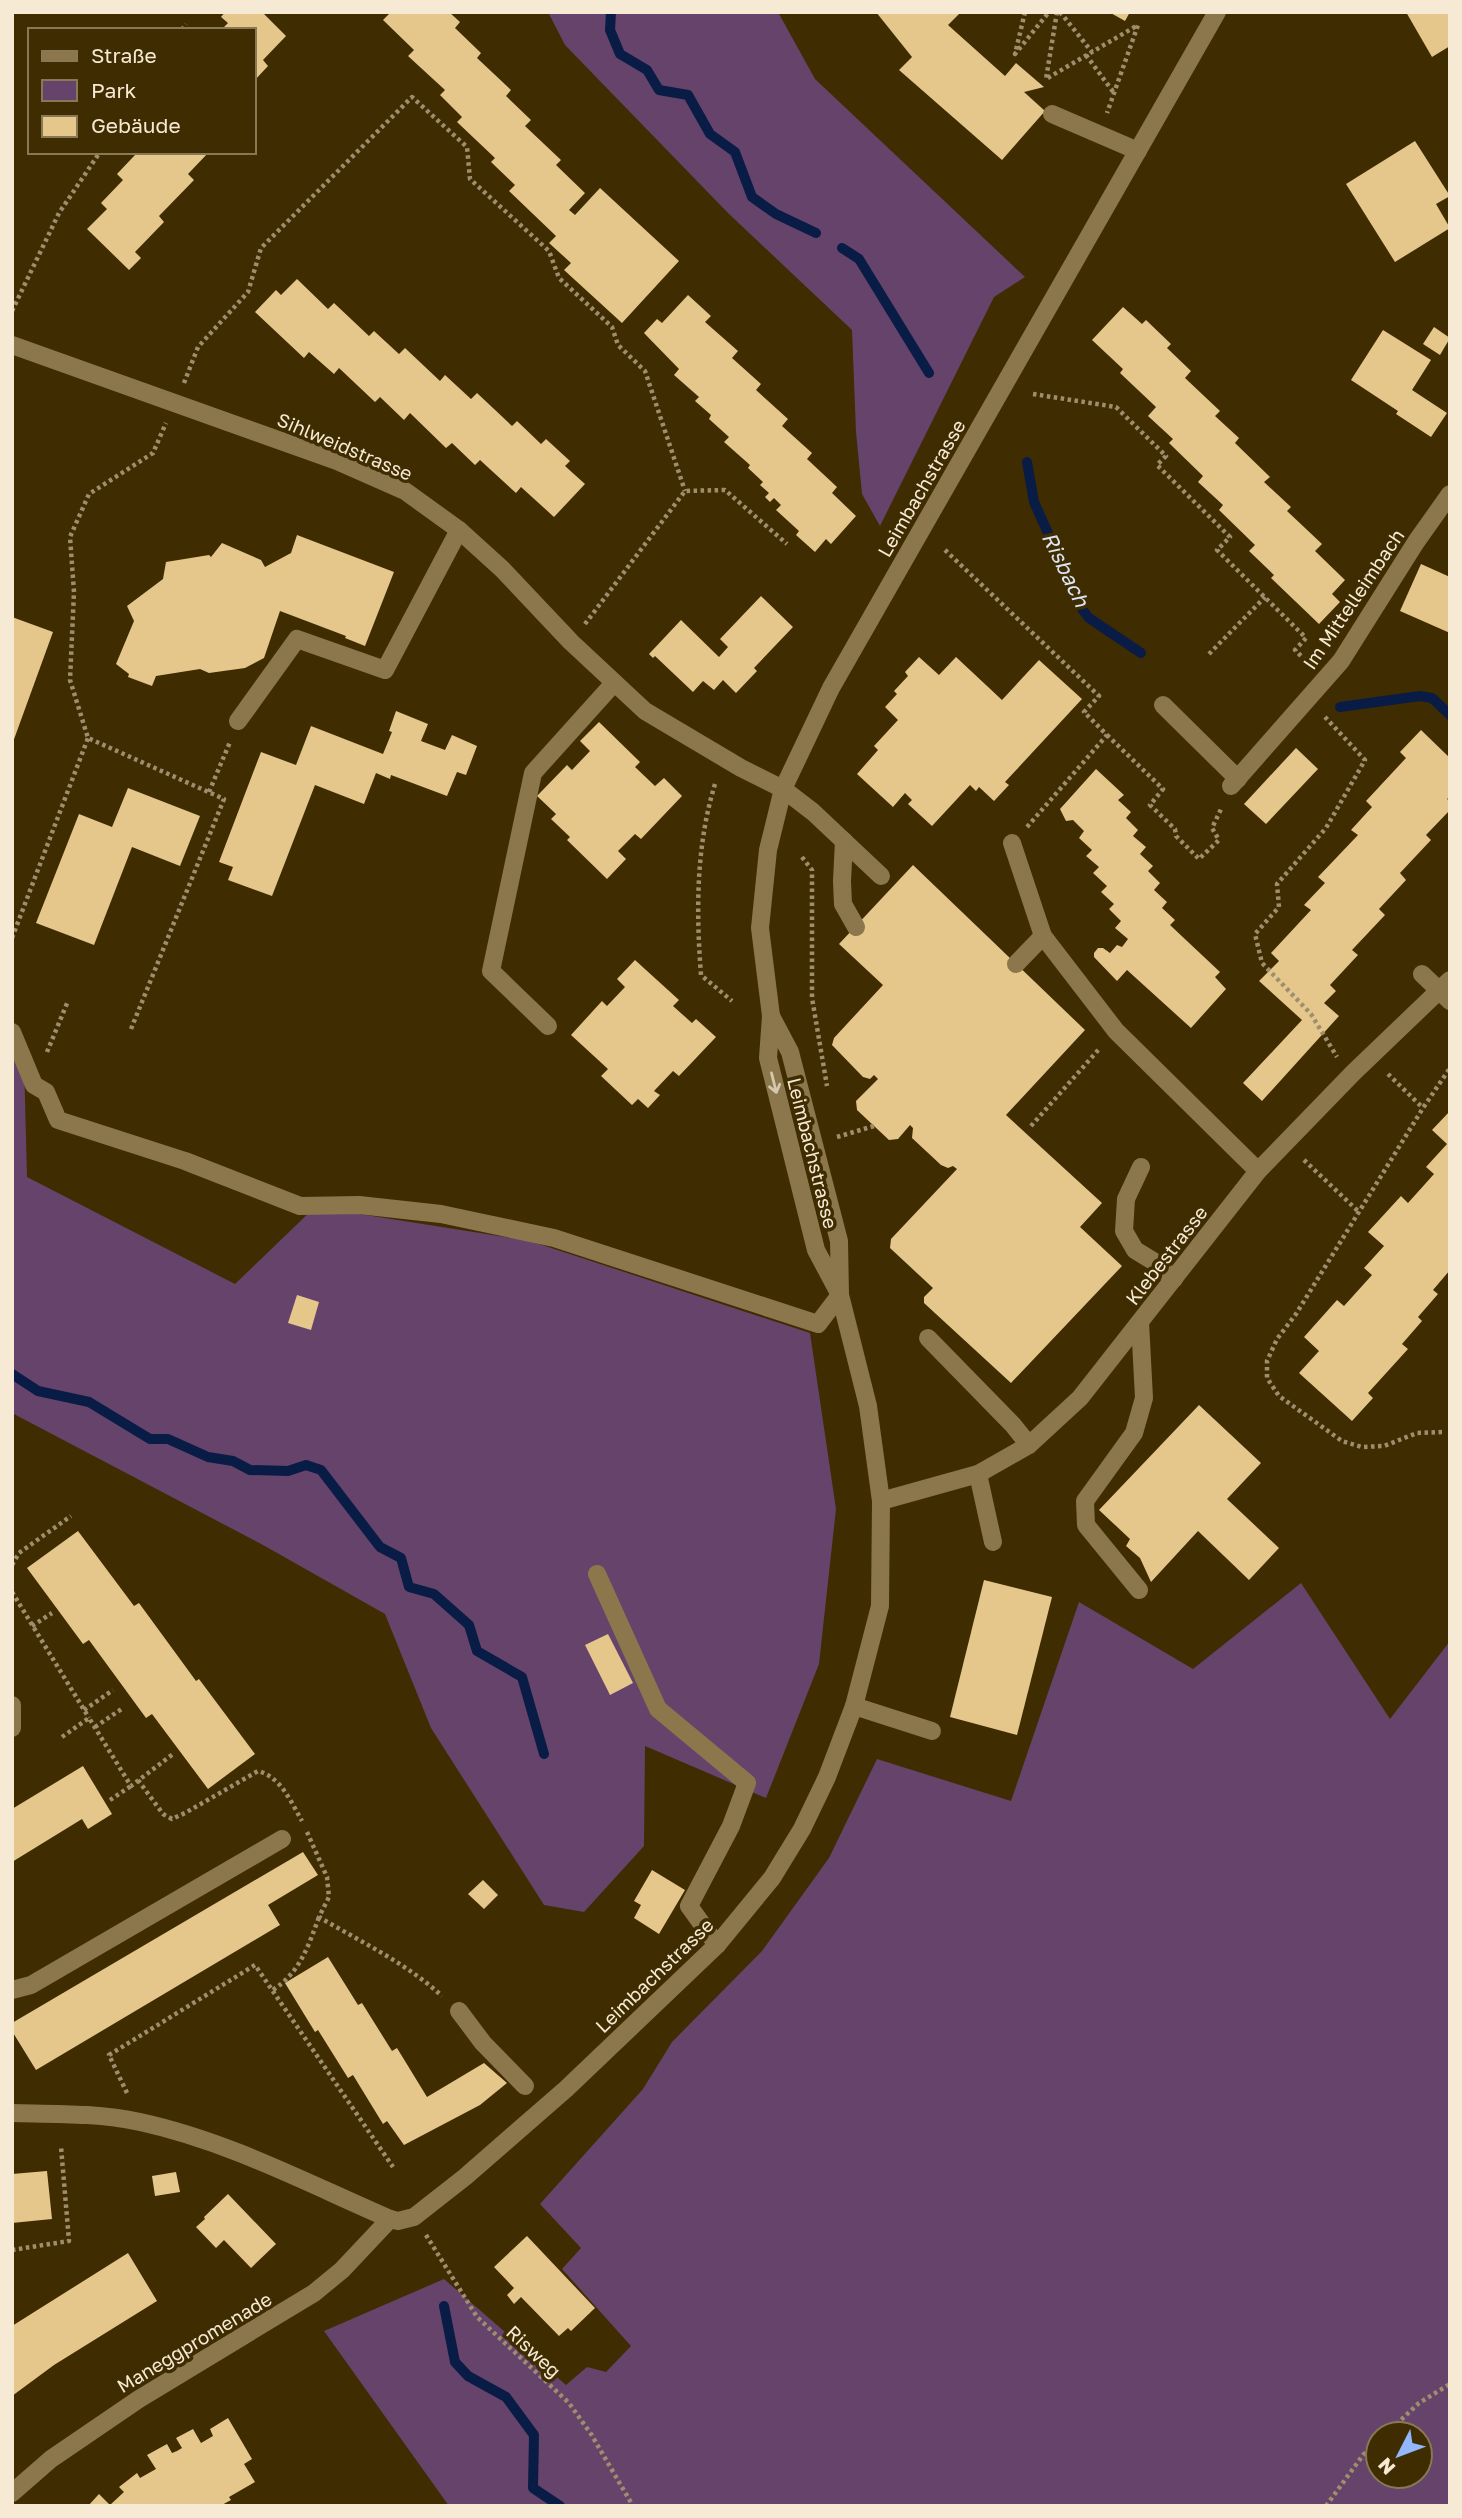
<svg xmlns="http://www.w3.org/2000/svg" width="1462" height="2518" font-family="'Golos Text',sans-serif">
<rect width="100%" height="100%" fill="#3f2c00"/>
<g fill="#66436a" fill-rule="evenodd">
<path d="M 548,12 L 778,12 L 815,79 L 1025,277 L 994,297 L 880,526 L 862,494 L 856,432 L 852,330 L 728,213 L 565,45 Z"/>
<path d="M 12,1051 L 24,1061 L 27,1177 L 235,1284 L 315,1207 L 530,1241 L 810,1333 L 836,1509 L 819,1664 L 766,1798 L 645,1746 L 644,1846 L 584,1912 L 544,1905 L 431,1728 L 385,1614 L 263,1545 L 12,1413 Z"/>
<path d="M 1301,1583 L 1390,1719 L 1450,1641 L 1450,2506 L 449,2506 L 324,2331 L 444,2279 L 566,2385 L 587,2367 L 606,2372 L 631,2346 L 562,2269 L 581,2248 L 540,2204 L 643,2089 L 672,2042 L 762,1951 L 829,1858 L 877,1759 L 1011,1801 L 1079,1602 L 1193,1669 ZM 1420,2434 L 1420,2476 L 1378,2476 L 1378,2434 Z"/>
</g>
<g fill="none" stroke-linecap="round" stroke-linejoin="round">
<g stroke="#091c46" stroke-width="10">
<path d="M 611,12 L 610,30 L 620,54 L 647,70 L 659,90 L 688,95 L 710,134 L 735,152 L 752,197 L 776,214 L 816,233"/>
<path d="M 842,248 L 859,259 L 929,373"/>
<path d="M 1027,462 L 1034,502 L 1082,609 L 1089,618 L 1141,653"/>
<path d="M 1340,707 L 1420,696 L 1432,698 L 1450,715"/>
<path d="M 12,1374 L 38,1391 L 89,1402 L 150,1439 L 168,1439 L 208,1457 L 233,1461 L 250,1470 L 288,1471 L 306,1465 L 321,1470 L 380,1547 L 401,1558 L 409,1587 L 434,1594 L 469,1625 L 477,1651 L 522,1677 L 544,1754"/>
<path d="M 444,2306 L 455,2362 L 468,2376 L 506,2397 L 534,2435 L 533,2488 L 560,2506"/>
</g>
</g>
<g fill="#e5c78c">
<path d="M 225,12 L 262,12 L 286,36 L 263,60 L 268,66 L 254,81 L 254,30 L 221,30 L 228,23 L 221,17 Z"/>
<path d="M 391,12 L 449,12 L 460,22 L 455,28 L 481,53 L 477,58 L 511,90 L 506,96 L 531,120 L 525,126 L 561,160 L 556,165 L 585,193 L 569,210 L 575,215 L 600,188 L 679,261 L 622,323 L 564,270 L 571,263 L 549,243 L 556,236 L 509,191 L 515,185 L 491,162 L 495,158 L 457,122 L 462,117 L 440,95 L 445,90 L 408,56 L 414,50 L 383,20 Z"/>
<path d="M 876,12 L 961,12 L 948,25 L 1005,76 L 1016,63 L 1044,87 L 1024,92 L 1045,111 L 1002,160 L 899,70 L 912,57 Z"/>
<path d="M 1109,12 L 1130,12 L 1125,21 Z"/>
<path d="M 1406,12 L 1450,12 L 1450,46 L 1432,57 Z"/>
<path d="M 1415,141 L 1450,196 L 1436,204 L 1450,228 L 1395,262 L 1346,184 Z"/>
<path d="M 133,152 L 209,152 L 188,174 L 194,180 L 159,216 L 164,222 L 135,252 L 141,258 L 129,270 L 87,229 L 107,209 L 101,203 L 123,180 L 117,174 L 135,155 Z"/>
<path d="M 297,279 L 328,309 L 334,303 L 369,336 L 374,331 L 399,354 L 405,348 L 440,381 L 445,375 L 471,399 L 477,393 L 512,426 L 517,421 L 541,444 L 546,439 L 570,461 L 565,466 L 585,484 L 554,517 L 521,487 L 516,493 L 480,460 L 475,465 L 452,443 L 446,448 L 410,413 L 404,420 L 380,397 L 375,402 L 339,368 L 334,374 L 309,352 L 304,358 L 255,312 L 276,290 L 281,295 Z"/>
<path d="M 688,295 L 711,316 L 705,322 L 738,351 L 732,358 L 761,384 L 756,390 L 788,419 L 782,426 L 812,453 L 807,459 L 837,487 L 832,493 L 856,516 L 831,544 L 826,539 L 815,552 L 796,535 L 799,531 L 776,510 L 781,505 L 774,498 L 770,502 L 765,497 L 769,493 L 760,485 L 763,482 L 748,468 L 750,465 L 724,442 L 729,437 L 709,419 L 711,415 L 695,401 L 699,397 L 674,375 L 679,369 L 644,333 L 657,319 L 662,323 Z"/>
<path d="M 1123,307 L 1142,324 L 1146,320 L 1171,344 L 1167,348 L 1191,371 L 1185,378 L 1220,411 L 1215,416 L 1239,438 L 1235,443 L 1270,477 L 1264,482 L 1291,507 L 1287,511 L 1322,544 L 1315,551 L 1345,580 L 1332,594 L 1340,602 L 1319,624 L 1271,578 L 1274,575 L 1249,551 L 1255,545 L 1219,510 L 1223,505 L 1198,482 L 1203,476 L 1169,443 L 1173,439 L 1148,416 L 1156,407 L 1120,373 L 1123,369 L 1092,340 Z"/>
<path d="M 1434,327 L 1450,338 L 1440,355 L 1423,344 Z"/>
<path d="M 1383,330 L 1431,360 L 1412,390 L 1447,413 L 1431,437 L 1396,414 L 1398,411 L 1351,380 Z"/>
<path d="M 297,535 L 394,572 L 365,646 L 345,638 L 346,636 L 280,611 L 264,658 L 245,668 L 209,673 L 200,669 L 156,676 L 152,686 L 128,677 L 129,674 L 116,664 L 134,621 L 127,606 L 163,579 L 166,562 L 209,555 L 211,557 L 222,543 L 261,560 L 265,567 L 291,553 Z"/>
<path d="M 1421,564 L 1450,577 L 1450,633 L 1400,611 Z"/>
<path d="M 761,596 L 793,627 L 754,668 L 757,671 L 736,693 L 723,680 L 714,690 L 703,681 L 693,692 L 655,656 L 653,658 L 649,654 L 681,620 L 719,657 L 728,647 L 720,639 Z"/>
<path d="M 12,617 L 53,632 L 13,742 L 12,742 Z"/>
<path d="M 919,657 L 939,675 L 956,657 L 1002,700 L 1039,660 L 1082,699 L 1005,782 L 1009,785 L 994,801 L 979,787 L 976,791 L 970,785 L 932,826 L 908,804 L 912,800 L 905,793 L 893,807 L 857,774 L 878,750 L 874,746 L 898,720 L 885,707 L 897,694 L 894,691 L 908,676 L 905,672 Z"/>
<path d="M 396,711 L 428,724 L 421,741 L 445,750 L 452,735 L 477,746 L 466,775 L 457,772 L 447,796 L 391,775 L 390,779 L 376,773 L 364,804 L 315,785 L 272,896 L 228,880 L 233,867 L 219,862 L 261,752 L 296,765 L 311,726 L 383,754 L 392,732 L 389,731 Z"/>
<path d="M 599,722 L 640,762 L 635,767 L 655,786 L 664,778 L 682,796 L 641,839 L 635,834 L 618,851 L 626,859 L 607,879 L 567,840 L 570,837 L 551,819 L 556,814 L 537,796 L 567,765 L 572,770 L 590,751 L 580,741 Z"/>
<path d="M 1421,730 L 1450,758 L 1450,796 L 1447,799 L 1450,801 L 1450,810 L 1426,835 L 1431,840 L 1400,873 L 1406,880 L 1379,909 L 1385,915 L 1352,950 L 1358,955 L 1330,985 L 1336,991 L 1324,1003 L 1339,1016 L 1262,1101 L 1243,1083 L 1302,1020 L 1259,981 L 1279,961 L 1271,953 L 1311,910 L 1304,905 L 1325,883 L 1318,877 L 1358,835 L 1351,830 L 1372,807 L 1366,801 L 1406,758 L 1400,752 Z"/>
<path d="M 1296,748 L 1318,769 L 1266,824 L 1244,804 Z"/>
<path d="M 1096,769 L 1124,795 L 1118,800 L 1131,812 L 1126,818 L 1138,830 L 1133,836 L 1146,847 L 1140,854 L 1153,866 L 1148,871 L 1160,883 L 1154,890 L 1167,902 L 1162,908 L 1175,920 L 1170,925 L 1220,972 L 1215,977 L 1226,989 L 1191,1028 L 1127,970 L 1117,981 L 1094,957 L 1094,953 L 1098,948 L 1103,948 L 1110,953 L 1117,945 L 1122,947 L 1128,939 L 1115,928 L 1121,921 L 1109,909 L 1114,904 L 1101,892 L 1107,886 L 1093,873 L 1099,867 L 1086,856 L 1092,850 L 1079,838 L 1084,831 L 1073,820 L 1066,821 L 1060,809 Z"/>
<path d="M 128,788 L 200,816 L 180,866 L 132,847 L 94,945 L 36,923 L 79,814 L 112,827 Z"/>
<path d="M 913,865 L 1085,1030 L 1006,1115 L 1102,1203 L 1080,1227 L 1122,1266 L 1011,1383 L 924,1303 L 924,1297 L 933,1288 L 890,1248 L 891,1239 L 957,1169 L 953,1166 L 948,1168 L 941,1165 L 912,1138 L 913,1128 L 910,1125 L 898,1139 L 889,1140 L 857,1110 L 856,1101 L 878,1079 L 874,1075 L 870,1079 L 863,1077 L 832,1045 L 834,1038 L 883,985 L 839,944 Z"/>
<path d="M 635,960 L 679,1000 L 673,1006 L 692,1023 L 696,1019 L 716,1037 L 679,1076 L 673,1071 L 654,1091 L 660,1095 L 648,1108 L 638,1099 L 632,1105 L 601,1076 L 608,1069 L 571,1035 L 602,1001 L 607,1006 L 625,987 L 617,979 Z"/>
<path d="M 1450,1111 L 1450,1270 L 1433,1290 L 1438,1294 L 1418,1317 L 1422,1321 L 1402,1344 L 1408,1349 L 1368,1393 L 1373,1398 L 1352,1421 L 1299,1373 L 1319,1351 L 1304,1337 L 1337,1300 L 1344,1306 L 1372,1275 L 1364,1268 L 1384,1246 L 1368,1232 L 1401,1196 L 1408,1203 L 1434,1174 L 1426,1167 L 1447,1144 L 1432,1130 Z"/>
<path d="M 297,1295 L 319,1302 L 311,1330 L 288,1323 Z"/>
<path d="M 1199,1405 L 1261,1463 L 1227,1499 L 1279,1548 L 1249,1580 L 1198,1531 L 1151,1582 L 1140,1558 L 1126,1546 L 1130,1539 L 1099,1510 Z"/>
<path d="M 78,1531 L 134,1606 L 139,1603 L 196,1681 L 199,1679 L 255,1754 L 208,1789 L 152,1714 L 146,1718 L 89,1640 L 83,1644 L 27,1568 Z"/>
<path d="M 984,1580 L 1052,1597 L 1017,1735 L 950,1717 Z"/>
<path d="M 608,1634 L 633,1683 L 610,1695 L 585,1645 Z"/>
<path d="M 83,1766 L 112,1814 L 88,1829 L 82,1819 L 12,1862 L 12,1809 Z"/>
<path d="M 303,1852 L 318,1875 L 268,1905 L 280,1925 L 36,2070 L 12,2031 L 12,2023 Z"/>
<path d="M 652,1870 L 685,1890 L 659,1934 L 634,1918 L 641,1905 L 634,1901 Z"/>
<path d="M 483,1880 L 498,1895 L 484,1909 L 468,1894 Z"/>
<path d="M 328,1957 L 358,2005 L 362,2003 L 392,2051 L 397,2048 L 427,2097 L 484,2063 L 507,2083 L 480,2105 L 404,2145 L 387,2121 L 383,2124 L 353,2075 L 348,2078 L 318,2030 L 315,2032 L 285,1983 Z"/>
<path d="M 47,2171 L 52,2219 L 12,2223 L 12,2174 Z"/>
<path d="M 176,2172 L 180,2192 L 155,2196 L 152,2176 Z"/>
<path d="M 228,2194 L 276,2244 L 251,2268 L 224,2240 L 216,2248 L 196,2227 L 205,2219 L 204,2217 Z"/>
<path d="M 527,2236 L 595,2308 L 571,2331 L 568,2328 L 559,2336 L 521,2297 L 514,2304 L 507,2295 L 514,2288 L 494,2267 Z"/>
<path d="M 128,2253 L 157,2301 L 54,2365 L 12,2396 L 12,2326 Z"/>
<path d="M 228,2418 L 252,2459 L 244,2464 L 255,2482 L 229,2497 L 231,2500 L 220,2506 L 88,2506 L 99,2494 L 110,2505 L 124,2492 L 119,2487 L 137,2473 L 140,2478 L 156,2469 L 147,2455 L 167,2444 L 172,2453 L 177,2451 L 182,2448 L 176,2438 L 193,2429 L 201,2443 L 213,2436 L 210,2429 Z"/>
</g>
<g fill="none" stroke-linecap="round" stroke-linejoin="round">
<g stroke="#9e8e6e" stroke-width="4.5" stroke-dasharray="3.5 3.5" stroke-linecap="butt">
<path d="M 1025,12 L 1015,54 L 1049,12"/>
<path d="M 1057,12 L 1046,79 L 1138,25 L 1107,113"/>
<path d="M 1060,12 L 1092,52"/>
<path d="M 182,30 L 186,24"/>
<path d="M 1086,55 L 1114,93"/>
<path d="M 12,311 L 59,213 L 100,152"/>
<path d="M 184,383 L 198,347 L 248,292 L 261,248 L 412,97 L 467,147 L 470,179 L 549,251 L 559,278 L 612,327 L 618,345 L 645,371 L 685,491"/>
<path d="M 1033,394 L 1116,407 L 1166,456 L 1157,465 L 1230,537 L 1217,550 L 1306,638 L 1295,650 L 1307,662"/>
<path d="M 945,550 L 1099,696 L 1084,712 L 1107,735 L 1027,827"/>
<path d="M 585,624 L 685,491 L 725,490 L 787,544"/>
<path d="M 1209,654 L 1265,597"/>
<path d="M 1325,717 L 1365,760 L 1326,828 L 1277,884 L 1279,907 L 1255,934 L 1262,963 L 1311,1014 L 1337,1057"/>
<path d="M 1107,735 L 1163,789 L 1150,805 L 1175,829 L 1176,836 L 1199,859 L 1219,840 L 1212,828 L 1222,807"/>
<path d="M 715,784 C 696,846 696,911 701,975 L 732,1001"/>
<path d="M 209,792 L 230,742"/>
<path d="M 802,857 L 812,870 L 812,998 L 827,1086"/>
<path d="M 12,938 L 88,738"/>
<path d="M 131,1029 L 224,799 L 88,738 L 70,680 L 74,592 L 70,537 L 89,494 L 153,453 L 166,423"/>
<path d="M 47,1052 L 68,1001"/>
<path d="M 1388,1074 L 1423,1108"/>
<path d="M 1031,1126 L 1100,1048"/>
<path d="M 837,1137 L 874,1126"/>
<path d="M 1304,1160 L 1359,1212"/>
<path d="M 1442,1432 L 1417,1433 L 1384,1446 L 1362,1447 L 1342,1441 L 1279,1396 L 1267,1378 L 1267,1361 L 1277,1339 L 1296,1314 L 1423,1108 L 1450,1068"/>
<path d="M 12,1565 L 19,1553 L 71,1516"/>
<path d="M 12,1592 L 89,1718"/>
<path d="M 32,1626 L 52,1613"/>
<path d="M 84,1710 L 113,1690"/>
<path d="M 95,1727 L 123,1708"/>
<path d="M 62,1737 L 89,1718 L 131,1786 L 173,1754"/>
<path d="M 138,1780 L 163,1814 L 172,1819 L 185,1813 L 258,1771 C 281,1777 291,1802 302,1821"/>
<path d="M 110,1800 L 131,1786"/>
<path d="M 307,1832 L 327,1877 L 329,1897 L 319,1917 C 361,1942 406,1963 442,1996"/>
<path d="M 273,1990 C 300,1972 308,1947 319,1917"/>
<path d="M 127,2093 L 109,2055 L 255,1965 L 393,2167"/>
<path d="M 426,2235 L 477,2317 L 569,2403 L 591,2434 L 633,2506"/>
<path d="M 12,2250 L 69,2241 L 61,2147"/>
<path d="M 1386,2434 L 1419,2403 L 1450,2384"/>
<path d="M 1326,2506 L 1363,2455 L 1378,2441"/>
</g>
<g stroke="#8c774d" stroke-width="18">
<path d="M 1052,114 L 1138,151"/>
<path d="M 12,345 L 337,461 L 405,491 L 459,530 L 502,569 L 571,642 L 645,711 L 741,768 L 783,789 L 813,812 L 881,876"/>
<path d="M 1163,705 L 1238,779"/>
<path d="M 238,721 L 297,639 L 385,670 L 459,530"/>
<path d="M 1231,786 L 1341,661 L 1416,542 L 1450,494"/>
<path d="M 844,841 L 842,881 L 843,904 L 856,927"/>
<path d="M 1012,843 L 1043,936 L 1116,1031 L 1258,1171"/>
<path d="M 1016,964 L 1043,936"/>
<path d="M 1422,974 L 1450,1001"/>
<path d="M 771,1016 L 790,1052 L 839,1241 L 840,1295"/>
<path d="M 548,1026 L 491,971 L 533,773 L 614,683"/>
<path d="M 12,1032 L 34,1085 L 46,1092 L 58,1120 L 185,1161 L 300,1206 L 359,1205 L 441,1214 L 554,1238 L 818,1324 L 840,1295"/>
<path d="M 1141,1167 L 1126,1199 L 1124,1231 L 1135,1250 L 1153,1261 L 1174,1279"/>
<path d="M 928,1338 L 1013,1425 L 1029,1445"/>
<path d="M 978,1474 L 993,1542"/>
<path d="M 881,1501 L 978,1474 L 1029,1445 L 1080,1398 L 1258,1171 L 1353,1073 L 1450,980"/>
<path d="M 597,1574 L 658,1709 L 747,1783 L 731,1826 L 689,1906 L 717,1945"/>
<path d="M 1139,1590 L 1086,1525 L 1085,1501 L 1134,1433 L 1144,1398 L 1140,1322"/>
<path d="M 12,1705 L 12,1728"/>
<path d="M 854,1706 L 932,1731"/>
<path d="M 12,1990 L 31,1985 L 282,1839"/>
<path d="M 459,2011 L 483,2043 L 525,2086"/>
<path d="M 12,2113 C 55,2114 98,2113 140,2122 C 228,2141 309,2184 390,2219 L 398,2221 L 414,2217 L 465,2177 L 566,2089 L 717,1945 L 772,1878 L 802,1829 L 827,1777 L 854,1706 L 880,1606 L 881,1501 L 868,1406 L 840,1295 L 816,1250 L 768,1058 L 771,1016 L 760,928 L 768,850 L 783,789 L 831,688 L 1217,12"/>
<path d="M 12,2493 L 51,2459 L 139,2399 L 314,2293 L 342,2270 L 390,2219"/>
</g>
</g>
<defs><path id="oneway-shaft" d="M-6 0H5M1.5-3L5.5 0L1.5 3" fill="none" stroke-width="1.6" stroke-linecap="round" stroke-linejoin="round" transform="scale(1.75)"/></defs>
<use stroke="#d6c8ac" href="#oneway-shaft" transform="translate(774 1083) rotate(76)"/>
<g text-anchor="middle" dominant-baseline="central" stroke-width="7" stroke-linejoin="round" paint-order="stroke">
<g font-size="19" fill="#f6ead4" stroke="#3f2c00">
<text transform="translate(345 446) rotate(23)">Sihlweidstrasse</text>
<text transform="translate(921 488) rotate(-60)">Leimbachstrasse</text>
<text transform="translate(1353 599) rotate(-56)">Im Mittelleimbach</text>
<text transform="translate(813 1153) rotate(76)">Leimbachstrasse</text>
<text transform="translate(1166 1255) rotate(-52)">Klebestrasse</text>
<text transform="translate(654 1975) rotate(-44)">Leimbachstrasse</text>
<text transform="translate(194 2342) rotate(-31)">Maneggpromenade</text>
<text transform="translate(534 2351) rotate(43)">Risweg</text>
</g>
<g font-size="21" font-style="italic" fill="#dce4f3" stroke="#3f2c00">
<text transform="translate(1066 569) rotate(64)">Risbach</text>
</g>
</g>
<rect width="1462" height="2518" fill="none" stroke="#f6ead4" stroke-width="28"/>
<rect x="28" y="28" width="228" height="126" fill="#3f2c00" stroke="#887855" stroke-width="2"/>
<rect x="42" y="51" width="35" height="10" fill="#8c774d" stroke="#887855" stroke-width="2"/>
<text x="91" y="63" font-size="21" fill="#f6ead4">Straße</text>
<rect x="42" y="80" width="35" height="21" fill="#66436a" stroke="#887855" stroke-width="2"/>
<text x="91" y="98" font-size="21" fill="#f6ead4">Park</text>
<rect x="42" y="116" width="35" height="21" fill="#e5c78c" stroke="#887855" stroke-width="2"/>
<text x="91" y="133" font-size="21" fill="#f6ead4">Gebäude</text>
<g transform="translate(1399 2455) rotate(228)"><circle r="33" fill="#3f2c00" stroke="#887855" stroke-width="2"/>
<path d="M0-5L12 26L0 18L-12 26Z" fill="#93b7fd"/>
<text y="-10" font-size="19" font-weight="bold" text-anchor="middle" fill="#f6ead4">N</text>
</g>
</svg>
